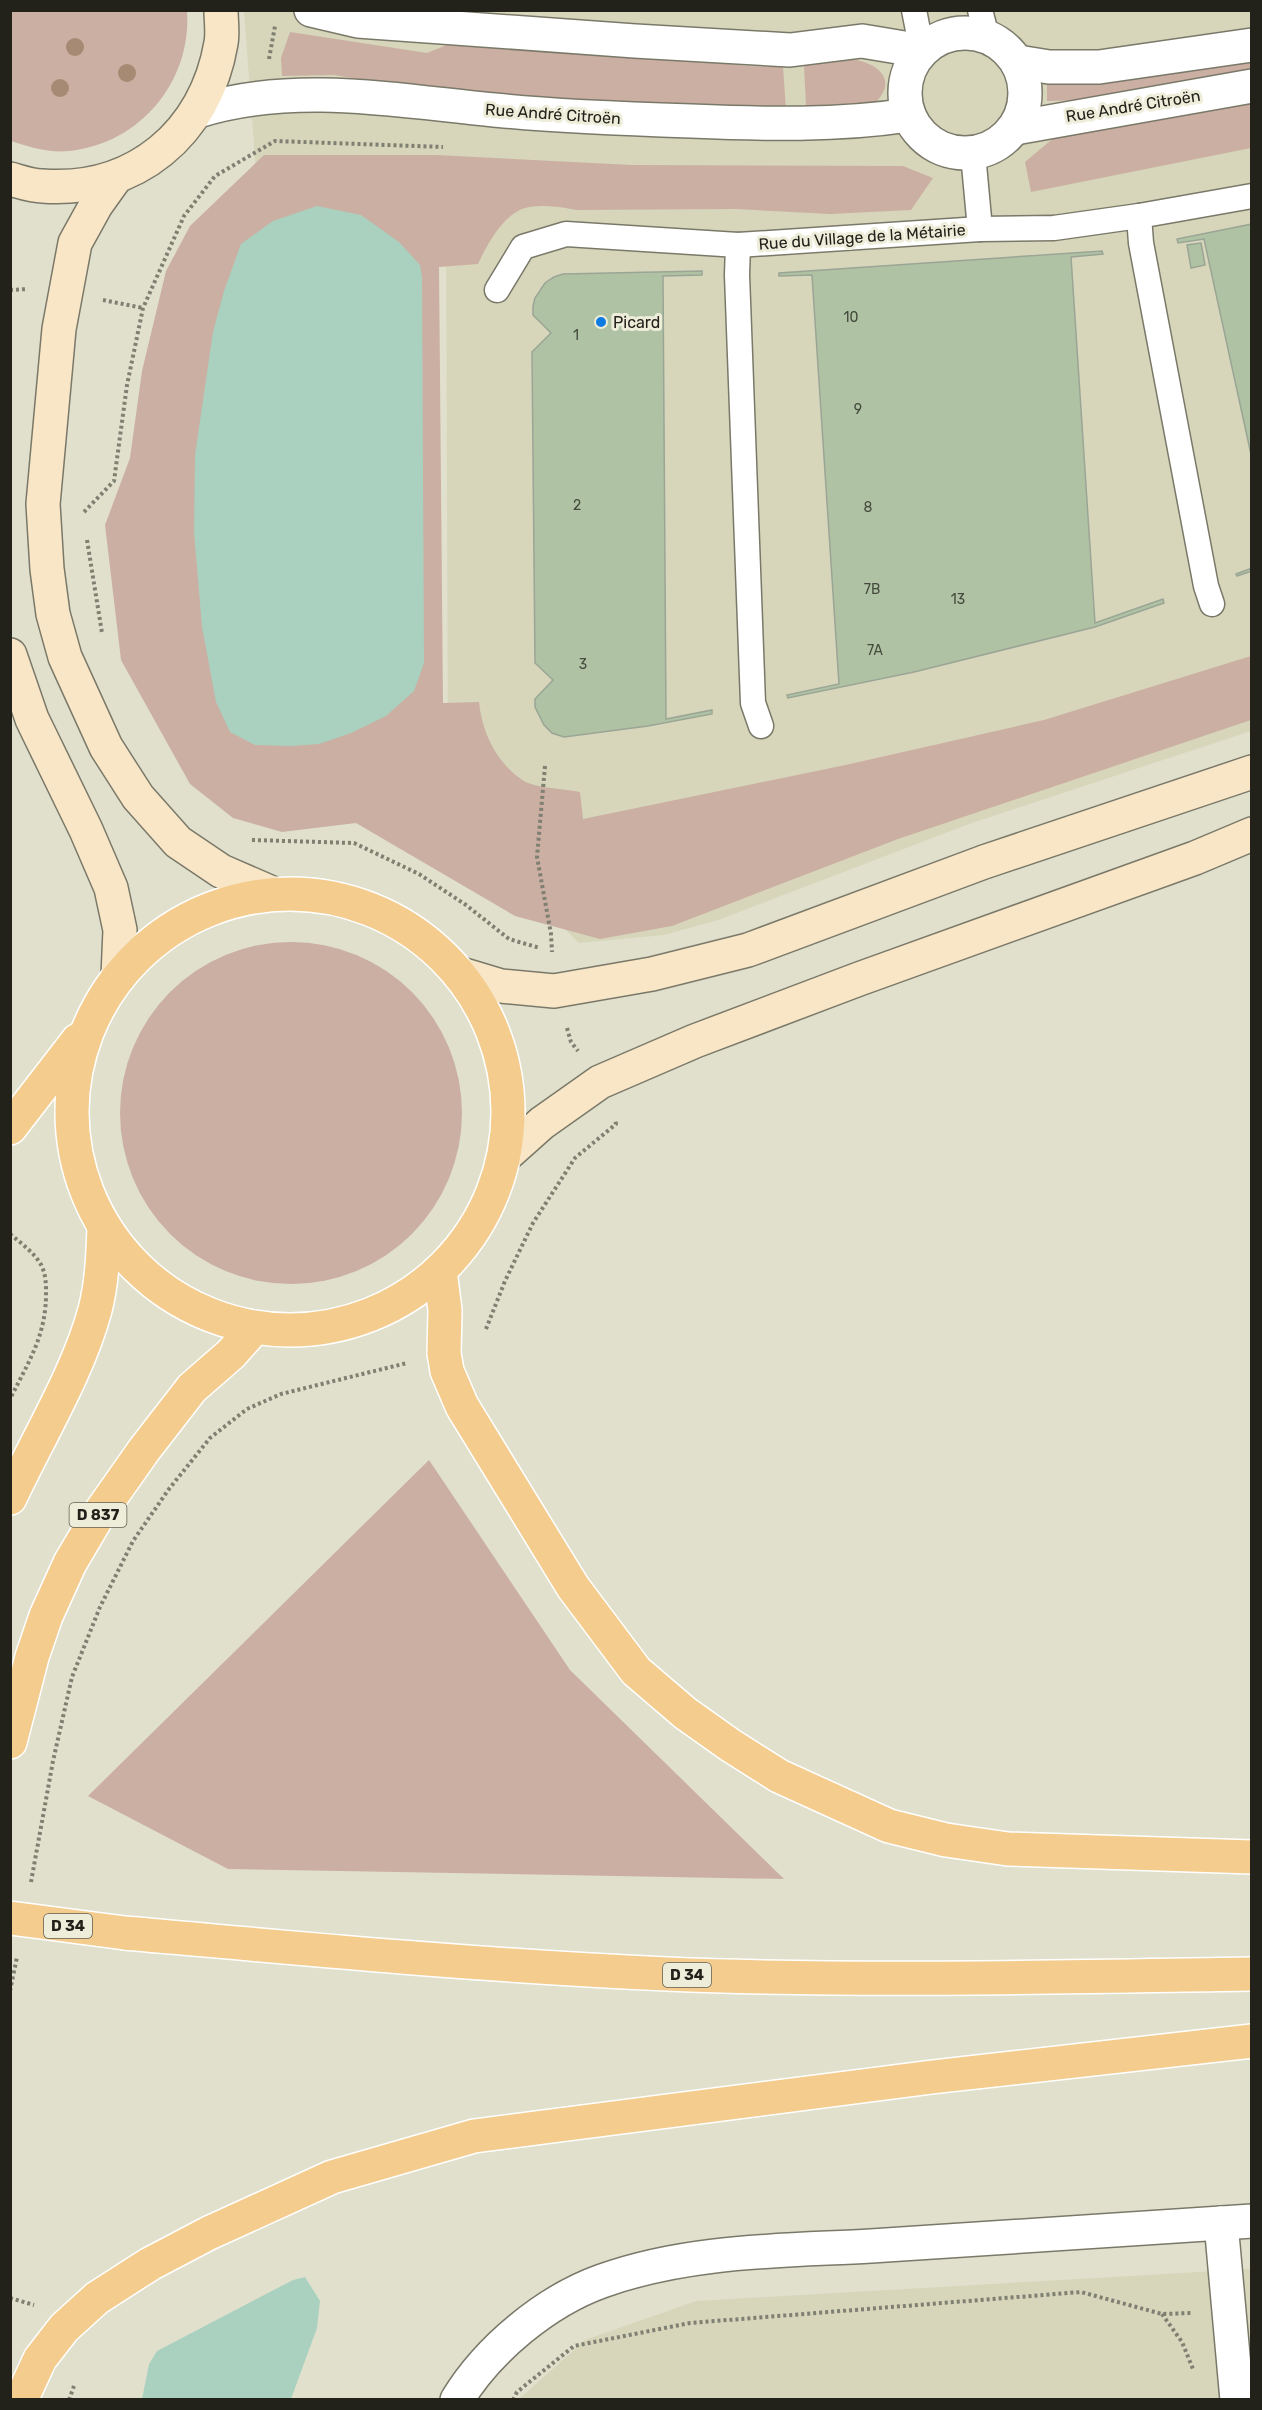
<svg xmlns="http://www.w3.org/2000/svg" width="1262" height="2410" font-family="Rubik,sans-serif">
<rect width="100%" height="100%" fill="#e1e0cd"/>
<g fill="#d7d6bb">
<path d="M 244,11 L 1251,11 L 1251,731 L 969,824 L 718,920 L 664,935 L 579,943 L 497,862 L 448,771 L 446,212 L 256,171 Z"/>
<path d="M 1251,2269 L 1251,2399 L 518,2400 L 585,2340 L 696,2301 Z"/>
</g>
<g fill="#cbafa2">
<path d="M 10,11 L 187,11 C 192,81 140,144 69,151 C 49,153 29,147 11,141 Z"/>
<path d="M 290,32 L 427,53 L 464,38 L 748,66 L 783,67 L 786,110 L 654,107 L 399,86 L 334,75 L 282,76 L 281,58 Z"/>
<path d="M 842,58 C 870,59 903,76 874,104 L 806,107 L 804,65 Z"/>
<path d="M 1251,58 L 1251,71 L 1091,100 L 1047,101 L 1047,84 L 1052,83 Z"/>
<path d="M 1251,97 L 1251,148 L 1031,192 L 1025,162 L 1056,136 Z"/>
<path d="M 264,155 L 436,155 L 632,165 L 903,166 L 933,178 L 911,210 L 830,214 L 736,209 L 577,210 C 563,207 536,203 522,209 C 501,218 487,245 478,264 L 439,267 L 443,703 L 479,702 C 482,733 497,764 524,781 C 535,788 566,789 580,792 L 583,819 L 850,764 L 1044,720 L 1251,656 L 1251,720 L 898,839 L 672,926 L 600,939 L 515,916 L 356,823 L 282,832 L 233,818 L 190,784 L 121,660 L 105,525 L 130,458 L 142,371 L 166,271 L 190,226 Z"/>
<circle cx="291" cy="1113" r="171"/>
<path d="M 429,1460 L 570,1670 L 784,1879 L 228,1869 L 88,1796 Z"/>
</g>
<g fill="#aad1bf">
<path d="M 317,206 L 361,215 L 399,242 L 420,265 L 422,278 L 424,663 L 414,691 L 386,716 L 351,733 L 319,744 L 291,746 L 255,745 L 230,732 L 216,702 L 202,627 L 194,532 L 195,455 L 213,332 L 224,291 L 241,244 L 273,221 Z"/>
<path d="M 305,2277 L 320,2301 L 317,2328 L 291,2399 L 142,2399 L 149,2364 L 157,2351 L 293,2280 Z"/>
</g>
<g fill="#afc3a4" stroke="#9ba595" stroke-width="1.5">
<path d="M 1252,224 L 1252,459 L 1204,239 L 1178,243 L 1177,239 Z"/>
<path d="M 1201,243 L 1205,265 L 1191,268 L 1187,245 Z"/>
<path d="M 1102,251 L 1103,254 L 1071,257 L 1095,623 L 1163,599 L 1164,603 L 1095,627 L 914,672 L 788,698 L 787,695 L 839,684 L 812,275 L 779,276 L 779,273 Z"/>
<path d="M 702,271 L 702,275 L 663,276 L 666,719 L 712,710 L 712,714 L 648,726 L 564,737 L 552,733 L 544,725 L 535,707 L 535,699 L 553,680 L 535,663 L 532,352 L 551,333 L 533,315 L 533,306 L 535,298 L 545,283 L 554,277 L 563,274 Z"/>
<path d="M 1252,568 L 1252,571 L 1237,576 L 1236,574 Z"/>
</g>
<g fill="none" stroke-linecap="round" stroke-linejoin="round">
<defs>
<g id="lane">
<path d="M 914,10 L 922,51"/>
<path d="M 980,10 L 987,37"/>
<path d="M 973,154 L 980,229"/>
<path d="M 1139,216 L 1141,243 L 1206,586 L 1212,604"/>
<path d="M 738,245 L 737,275 L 753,703 L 761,726"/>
<path d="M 497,290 L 523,247 L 566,234 L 738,245 L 980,229 L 1054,228 L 1139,216 L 1252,196"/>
</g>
<g id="street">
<path d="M 311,10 L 358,21 L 635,41 L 790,50 L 862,41 L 922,51"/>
<circle cx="965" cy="93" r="60"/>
<path d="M 1018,62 L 1049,67 L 1099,67 L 1252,45"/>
<path d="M 198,111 C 297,80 404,102 505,111 C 567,117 629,119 691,121 C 765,124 836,126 909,115"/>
<path d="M 1015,128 L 1252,86"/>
<path d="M 1221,2223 L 1237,2400"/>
<path d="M 457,2400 C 488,2349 546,2301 602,2281 C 688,2250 781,2251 871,2246 C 998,2237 1125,2229 1252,2221"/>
</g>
<g id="secondary">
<path d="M 116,177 L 96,205 L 75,243 L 59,329 L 43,504 L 47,569 L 53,614 L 65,657 L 106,747 L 138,797 L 178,842 L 221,871 L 274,894"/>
<path d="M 10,179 C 21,182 32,186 42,186 C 135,193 206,133 221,43 C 223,33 221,21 221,10"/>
<path d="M 10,655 L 32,719 L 86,830 L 111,888 L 120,930 L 118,976"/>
<path d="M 461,974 L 501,986 L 554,991 L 652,974 L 748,950 L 984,862 L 1252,772"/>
<path d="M 505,1156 L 542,1123 L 600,1082 L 695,1041 L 859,979 L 1195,858 L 1252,834"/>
</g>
<g id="primary">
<circle cx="290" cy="1112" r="218"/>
<path d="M 10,1128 L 78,1040"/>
<path d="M 440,1271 L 445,1310 L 444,1353 L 447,1371 L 462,1406 L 573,1587 L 636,1671 L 685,1713 L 730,1745 L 779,1776 L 889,1826 L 946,1840 L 1008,1849 L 1252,1857"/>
<path d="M 10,1498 C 38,1438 78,1373 95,1310 C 102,1283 103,1255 104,1228"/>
<path d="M 10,1742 L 32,1657 L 46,1616 L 70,1563 L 99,1514 L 144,1450 L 192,1388 L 231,1354 L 254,1328"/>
<path d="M 125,1933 C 305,1949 486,1966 667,1974 C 862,1982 1057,1977 1252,1974"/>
<path d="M 21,2400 L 40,2359 L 64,2328 L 97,2298 L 150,2264 L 209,2233 L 332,2177 L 474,2136 L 932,2077 L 1252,2041"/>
</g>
</defs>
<use href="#lane" stroke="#7a7969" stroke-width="27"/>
<use href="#street" stroke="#7a7969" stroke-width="36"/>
<use href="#secondary" stroke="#7a7969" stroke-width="36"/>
<use href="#primary" stroke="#fff" stroke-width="36"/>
<g stroke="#7f7f72" stroke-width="4" stroke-dasharray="3 3" stroke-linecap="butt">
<path d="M 269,59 L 275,26"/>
<path d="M 10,290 L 28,289"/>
<path d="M 103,300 L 143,308"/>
<path d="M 84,512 L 114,481 L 127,385 L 143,308 L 184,216 L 215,176 L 275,141 L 443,147"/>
<path d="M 87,540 L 102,633"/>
<path d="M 545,766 L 537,857 L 551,934 L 552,952"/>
<path d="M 252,840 L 354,843 L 419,874 L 466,905 L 509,939 L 540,948"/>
<path d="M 567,1028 L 571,1042 L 578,1051"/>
<path d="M 10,1234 C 21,1243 33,1252 40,1263 C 45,1271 46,1281 46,1290 C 47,1334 29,1361 10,1399"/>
<path d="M 486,1329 L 505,1281 L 533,1223 L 575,1158 L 616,1124 L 615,1120"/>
<path d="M 31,1882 L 53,1761 L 72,1677 L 100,1607 L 133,1541 L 169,1489 L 210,1438 L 247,1409 L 281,1394 L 407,1363"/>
<path d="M 10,1991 L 17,1957"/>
<path d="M 10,2298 L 34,2305"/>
<path d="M 1162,2314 L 1182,2342 L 1193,2369"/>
<path d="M 69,2400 L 74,2386"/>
<path d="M 513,2400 L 517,2392 L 574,2346 L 690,2323 L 1081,2292 L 1162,2314 L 1191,2313"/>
</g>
<use href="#lane" stroke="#fff" stroke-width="24"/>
<use href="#street" stroke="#fff" stroke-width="33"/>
<use href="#secondary" stroke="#f9e6c6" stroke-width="33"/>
<use href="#primary" stroke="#f4cc8e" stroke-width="33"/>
<defs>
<path id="primary-bridge" d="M 10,1918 L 125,1933"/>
</defs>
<use href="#primary-bridge" stroke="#fff" stroke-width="36" stroke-linecap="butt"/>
<use href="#primary-bridge" stroke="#f4cc8e" stroke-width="33"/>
</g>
<g fill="#a68a74">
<circle cx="75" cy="47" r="9"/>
<circle cx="127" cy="73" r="9"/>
<circle cx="60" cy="88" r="9"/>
</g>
<circle fill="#0e7be3" stroke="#eeedda" stroke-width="2" cx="601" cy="322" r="6"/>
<g text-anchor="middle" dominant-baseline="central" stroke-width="6" stroke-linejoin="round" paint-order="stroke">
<g font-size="14" fill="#454a3d">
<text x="851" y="317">10</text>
<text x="576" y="335">1</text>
<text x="858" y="409">9</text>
<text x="577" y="505">2</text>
<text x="868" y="507">8</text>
<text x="872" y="589">7B</text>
<text x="958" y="599">13</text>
<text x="875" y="650">7A</text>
<text x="583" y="664">3</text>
</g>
<g fill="#eeedda" stroke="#5f5f54" stroke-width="1.5">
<rect x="69.5" y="1503" width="57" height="24" rx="4.5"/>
<rect x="44" y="1914" width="48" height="24" rx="4.5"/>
<rect x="663" y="1963" width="48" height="24" rx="4.5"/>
</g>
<g font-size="15" font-weight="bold" fill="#22221b">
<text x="98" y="1515">D 837</text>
<text x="68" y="1926">D 34</text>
<text x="687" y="1975">D 34</text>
</g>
<g font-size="16" fill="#22221b" stroke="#eeedda">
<text transform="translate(1133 106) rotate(-9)">Rue André Citroën</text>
<text transform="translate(553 114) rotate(4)">Rue André Citroën</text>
<text transform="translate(862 237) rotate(-4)">Rue du Village de la Métairie</text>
</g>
<g font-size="16" fill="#22221b" stroke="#eeedda" text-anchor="start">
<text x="613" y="322">Picard</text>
</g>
</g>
<rect width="1262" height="2410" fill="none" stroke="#22221b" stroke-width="24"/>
</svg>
